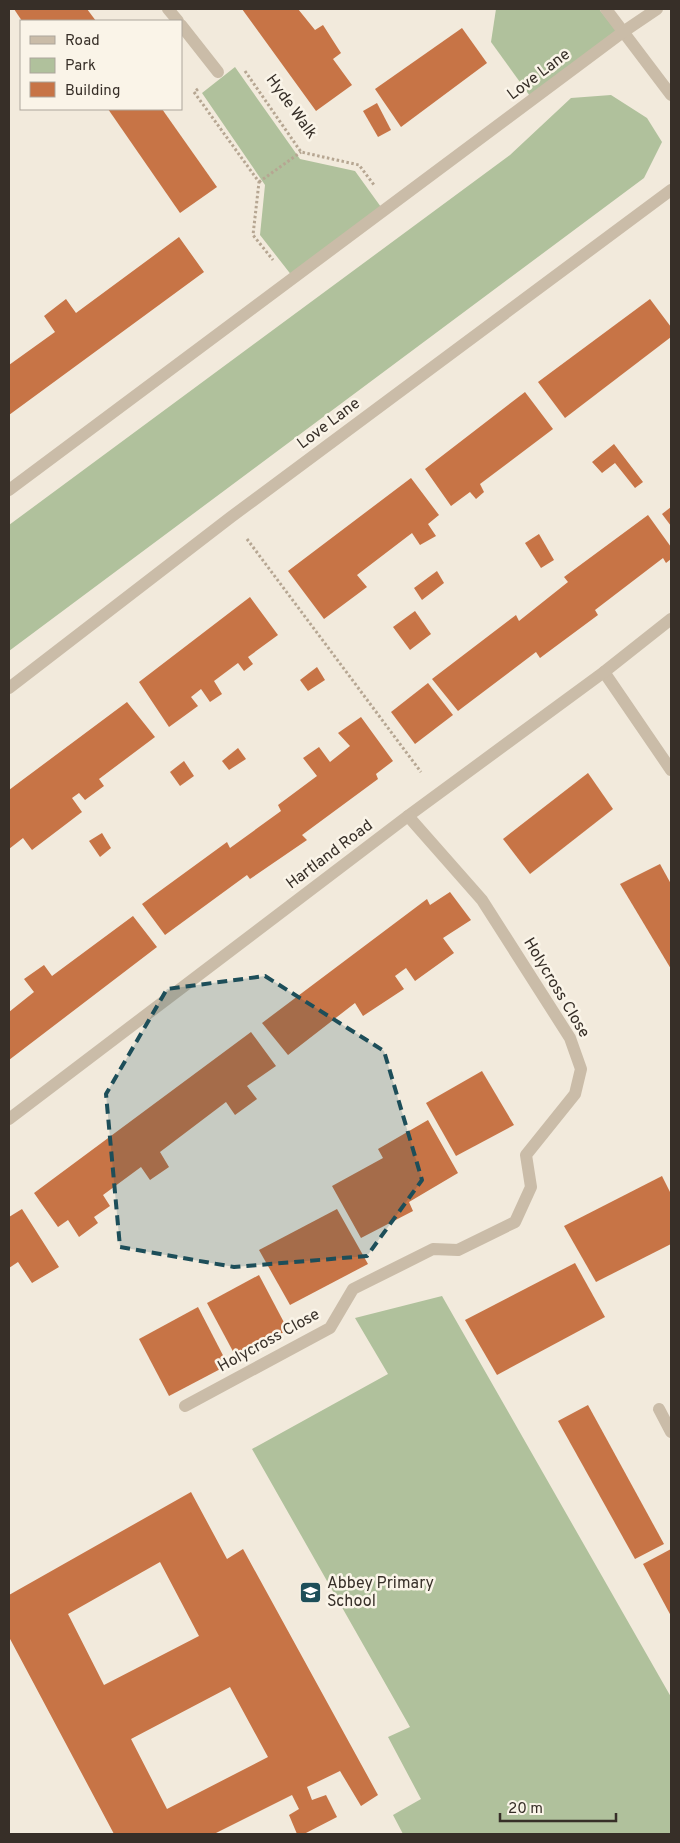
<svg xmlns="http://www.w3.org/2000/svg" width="680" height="1843" font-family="Overpass,sans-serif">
<rect width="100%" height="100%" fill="#f2eadc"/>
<g fill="#b0c19c">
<path d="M 496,9 L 599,9 L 622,38 L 535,103 L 491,42 Z"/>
<path d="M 235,67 L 300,159 L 355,171 L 386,214 L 296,281 L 260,235 L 265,185 L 202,93 Z"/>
<path d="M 611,95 L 647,118 L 662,142 L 644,178 L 9,651 L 9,525 L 510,155 L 571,98 Z"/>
<path d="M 442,1296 L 671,1697 L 671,1834 L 403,1834 L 393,1815 L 421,1799 L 388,1737 L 410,1727 L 252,1449 L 388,1374 L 355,1318 Z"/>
</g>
<g fill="#c77446" fill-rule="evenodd">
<path d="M 14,9 L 87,9 L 96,21 L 22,21 Z"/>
<path d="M 242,9 L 298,9 L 315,30 L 323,25 L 341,53 L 333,59 L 352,85 L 316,111 Z"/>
<path d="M 462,28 L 487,63 L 401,127 L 375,89 Z"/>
<path d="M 377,103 L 391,130 L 378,137 L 363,111 Z"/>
<path d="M 108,109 L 162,109 L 217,187 L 180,213 Z"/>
<path d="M 179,237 L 204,272 L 9,415 L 9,365 L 55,332 L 44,316 L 66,299 L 76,313 Z"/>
<path d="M 650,299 L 671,327 L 671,337 L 565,418 L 538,382 Z"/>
<path d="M 525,392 L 553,429 L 480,484 L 484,492 L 476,499 L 470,492 L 451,506 L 425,469 Z"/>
<path d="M 614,444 L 643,482 L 635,488 L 615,463 L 602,473 L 592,462 Z"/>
<path d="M 411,478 L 439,515 L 428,524 L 436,536 L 420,545 L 412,533 L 357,575 L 367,587 L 324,619 L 288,571 Z"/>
<path d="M 671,507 L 671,526 L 662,514 Z"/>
<path d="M 648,515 L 671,547 L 671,559 L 666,563 L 663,558 L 595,610 L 598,615 L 540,658 L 536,652 L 458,711 L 432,679 L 516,615 L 519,621 L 568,582 L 564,577 Z"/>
<path d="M 539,534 L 554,560 L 541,568 L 525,543 Z"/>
<path d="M 437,571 L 444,583 L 422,600 L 414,588 Z"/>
<path d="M 250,597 L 278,635 L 248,657 L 253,664 L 244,671 L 238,663 L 214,681 L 222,694 L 210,702 L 201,689 L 191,697 L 198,706 L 169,727 L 139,682 Z"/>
<path d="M 415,611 L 431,634 L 410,650 L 393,627 Z"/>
<path d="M 317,667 L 325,680 L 308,691 L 300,680 Z"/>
<path d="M 428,683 L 453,715 L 415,744 L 391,712 Z"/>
<path d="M 127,702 L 155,737 L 99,779 L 104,786 L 85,800 L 79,793 L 72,798 L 82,812 L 32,850 L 23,838 L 9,849 L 9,790 Z"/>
<path d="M 361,717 L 393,761 L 376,774 L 378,779 L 302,835 L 307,840 L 250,879 L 247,875 L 165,935 L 142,904 L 227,842 L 230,848 L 281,811 L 278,805 L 317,776 L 303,758 L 319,747 L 330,762 L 350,746 L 338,733 Z"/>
<path d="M 238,748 L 246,759 L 229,770 L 222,761 Z"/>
<path d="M 184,761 L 194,776 L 180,786 L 170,772 Z"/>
<path d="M 588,773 L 613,809 L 530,874 L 503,839 Z"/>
<path d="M 102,833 L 111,848 L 100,857 L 89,841 Z"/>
<path d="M 660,864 L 671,884 L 671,969 L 620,884 Z"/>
<path d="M 450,892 L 471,920 L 443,938 L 454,953 L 415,981 L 406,968 L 395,976 L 404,989 L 363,1016 L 355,1003 L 288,1055 L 262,1023 L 427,899 L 430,905 Z"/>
<path d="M 133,916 L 157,947 L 9,1060 L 9,1012 L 34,992 L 24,979 L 44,965 L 52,976 Z"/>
<path d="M 251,1032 L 276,1066 L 247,1086 L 257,1099 L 235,1115 L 226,1102 L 160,1152 L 169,1167 L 150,1180 L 141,1167 L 103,1195 L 110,1206 L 94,1217 L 98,1223 L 79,1237 L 68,1220 L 58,1227 L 34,1193 Z"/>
<path d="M 482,1071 L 514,1125 L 456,1156 L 426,1103 Z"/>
<path d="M 428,1120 L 458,1173 L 409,1202 L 413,1211 L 361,1238 L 332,1186 L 383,1158 L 378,1149 Z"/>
<path d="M 662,1176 L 671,1194 L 671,1244 L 596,1282 L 564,1226 Z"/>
<path d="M 22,1209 L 59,1267 L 32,1283 L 18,1262 L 9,1268 L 9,1217 Z"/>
<path d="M 337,1209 L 368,1264 L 290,1305 L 259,1250 Z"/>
<path d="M 575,1263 L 605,1317 L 497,1375 L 465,1320 Z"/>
<path d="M 259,1275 L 288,1330 L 236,1357 L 207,1303 Z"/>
<path d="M 198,1307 L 228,1365 L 169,1396 L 139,1339 Z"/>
<path d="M 588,1405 L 664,1544 L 635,1559 L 558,1421 Z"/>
<path d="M 191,1492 L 227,1559 L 243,1549 L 378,1795 L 361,1806 L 340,1771 L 307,1787 L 312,1800 L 326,1795 L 337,1817 L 304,1834 L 297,1834 L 289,1815 L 299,1809 L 292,1795 L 214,1834 L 114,1834 L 9,1637 L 9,1595 ZM 160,1562 L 199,1636 L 104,1685 L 68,1614 ZM 230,1687 L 268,1757 L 167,1809 L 131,1739 Z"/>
<path d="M 671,1549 L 671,1616 L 643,1564 Z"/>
</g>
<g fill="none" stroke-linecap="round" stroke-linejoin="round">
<g stroke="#b6a692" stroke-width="3" stroke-dasharray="2.5 2.5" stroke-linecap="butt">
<path d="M 245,71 L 301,152 L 359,165 L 374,185"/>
<path d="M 198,89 L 194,92 L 259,182 L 253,235 L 273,260"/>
<path d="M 259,182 L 301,152"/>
<path d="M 247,539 L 421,772"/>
</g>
<g stroke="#cabca8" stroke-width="12">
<path d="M 168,9 L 178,21"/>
<path d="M 606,9 L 671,95"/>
<path d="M 181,25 L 218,72"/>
<path d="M 604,672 L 671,770"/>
<path d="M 9,1119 L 408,816 L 604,672 L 671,619"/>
<path d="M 185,1406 L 330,1328 L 353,1289 L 433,1249 L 458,1250 L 515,1222 L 531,1187 L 526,1155 L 575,1094 L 581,1069 L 570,1038 L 482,900 L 408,816"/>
<path d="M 659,1409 L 671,1432"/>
</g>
<g stroke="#cabca8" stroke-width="12">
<path d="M 9,490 C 213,337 419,186 623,32 L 657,9"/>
<path d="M 9,688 L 231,517 L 671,190"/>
</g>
</g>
<path fill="#1d4e59" fill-opacity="0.2" stroke="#1d4e59" stroke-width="4" stroke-dasharray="10 6" stroke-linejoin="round" d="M 265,976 L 384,1051 L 422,1180 L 367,1256 L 234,1267 L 120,1247 L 106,1094 L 167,989 Z"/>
<defs>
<symbol id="school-square" viewBox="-11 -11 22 22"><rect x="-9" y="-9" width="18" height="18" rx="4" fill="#1d4e59" stroke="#faf4e8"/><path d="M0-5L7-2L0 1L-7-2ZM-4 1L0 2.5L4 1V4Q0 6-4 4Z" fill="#fff"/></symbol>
</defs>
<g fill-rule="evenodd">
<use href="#school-square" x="298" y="1580" width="25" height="25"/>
</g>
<g text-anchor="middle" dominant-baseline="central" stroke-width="5" stroke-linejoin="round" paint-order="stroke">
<g font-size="16" fill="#372f28" stroke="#faf4e8">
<text transform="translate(539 75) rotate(-37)">Love Lane</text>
<text transform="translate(291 107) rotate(54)">Hyde Walk</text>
<text transform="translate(329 424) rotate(-37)">Love Lane</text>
<text transform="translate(330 855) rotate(-37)">Hartland Road</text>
<text transform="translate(556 988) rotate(59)">Holycross Close</text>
<text transform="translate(269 1341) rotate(-29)">Holycross Close</text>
</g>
<g font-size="16" fill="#372f28" stroke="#faf4e8" text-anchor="start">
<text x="327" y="1584">Abbey Primary<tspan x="327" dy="18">School</tspan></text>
</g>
</g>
<rect width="680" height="1843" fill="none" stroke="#372f28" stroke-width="20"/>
<rect x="20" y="20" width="162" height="90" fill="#faf4e8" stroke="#aca59b"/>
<rect x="30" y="36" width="25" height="8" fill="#cabca8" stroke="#aca59b"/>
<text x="65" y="45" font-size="15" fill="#372f28">Road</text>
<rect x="30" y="58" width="25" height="15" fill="#b0c19c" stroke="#aca59b"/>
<text x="65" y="70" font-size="15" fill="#372f28">Park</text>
<rect x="30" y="82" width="25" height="15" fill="#c77446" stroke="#aca59b"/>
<text x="65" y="95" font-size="15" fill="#372f28">Building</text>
<path d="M500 1813v8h116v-8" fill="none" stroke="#372f28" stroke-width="2.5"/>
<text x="508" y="1813" font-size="15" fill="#372f28" stroke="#faf4e8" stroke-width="4" paint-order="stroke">20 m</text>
</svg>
